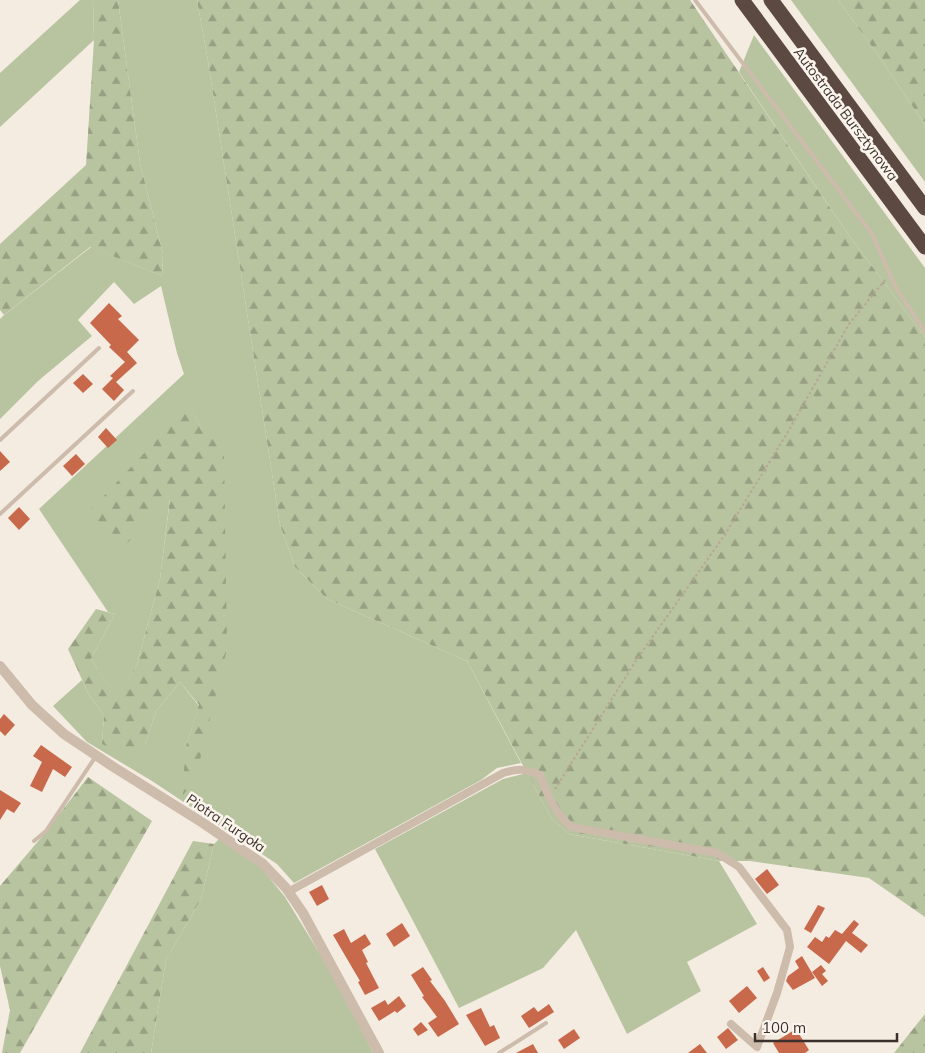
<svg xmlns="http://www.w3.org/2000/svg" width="925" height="1053" font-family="Mulish,sans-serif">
<defs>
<pattern id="forest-firs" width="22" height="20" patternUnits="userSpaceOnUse" patternTransform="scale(1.25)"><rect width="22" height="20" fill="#b8c4a0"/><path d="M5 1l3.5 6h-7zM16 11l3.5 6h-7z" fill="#97a083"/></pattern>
</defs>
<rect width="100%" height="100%" fill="#f4ebe1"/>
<g fill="#b8c4a0">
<path d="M 80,0 L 93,0 L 94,40 L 0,127 L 0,73 Z"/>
<path d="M 118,0 L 197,0 L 208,61 L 280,525 L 295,567 L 327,599 L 467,661 L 521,763 L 497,768 L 481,780 L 294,883 L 277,864 L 152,781 L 87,742 L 53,706 L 82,680 L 89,695 L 104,715 L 102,744 L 145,745 L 156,711 L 180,682 L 199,706 L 185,749 L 227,649 L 202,430 L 190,405 L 170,498 L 160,579 L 137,664 L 117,698 L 91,659 L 115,614 L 108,612 L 39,509 L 184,374 L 177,353 L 161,286 L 134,304 L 114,282 L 78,320 L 92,336 L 38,381 L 0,419 L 0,319 L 4,315 L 91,247 L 162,276 L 163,254 L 140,163 Z"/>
<path d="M 791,0 L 838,0 L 883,62 L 925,125 L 925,182 Z"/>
<path d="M 754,35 L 925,268 L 925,337 L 845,230 L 739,72 Z"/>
<path d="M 527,773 L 551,818 L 569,834 L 719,861 L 757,924 L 687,962 L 701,991 L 627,1034 L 576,930 L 543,968 L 459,1008 L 375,849 L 503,779 Z"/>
<path d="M 219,839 L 259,865 L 285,897 L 345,995 L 373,1053 L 151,1053 L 166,960 L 201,899 L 214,844 Z"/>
</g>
<g fill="url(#forest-firs)">
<path d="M 93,0 L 118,0 L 140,163 L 163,254 L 162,276 L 90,247 L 4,315 L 0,310 L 0,244 L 86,165 L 94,40 Z"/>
<path d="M 197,0 L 690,0 L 845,230 L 925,337 L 925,917 L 869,878 L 750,861 L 719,861 L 569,834 L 551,818 L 467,661 L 327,599 L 295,567 L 280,525 L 208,61 Z"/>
<path d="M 838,0 L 925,0 L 925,125 L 883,62 Z"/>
<path d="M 190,404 L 202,430 L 208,429 L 224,452 L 227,649 L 195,780 L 183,795 L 185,749 L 199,705 L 180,682 L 156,711 L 145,745 L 129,756 L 102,744 L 104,715 L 89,695 L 68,649 L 96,609 L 115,614 L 91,659 L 117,697 L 137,664 L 160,579 L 170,499 L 119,552 L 89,512 Z"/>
<path d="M 88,777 L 152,821 L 20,1053 L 2,1053 L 10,1010 L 0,966 L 0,886 L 40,839 Z"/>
<path d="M 193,841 L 214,844 L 201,899 L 166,960 L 151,1053 L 80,1053 Z"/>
<path d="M 925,1014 L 925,1053 L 894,1053 Z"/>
</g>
<g fill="#c8694b">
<path d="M 109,303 L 122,316 L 118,319 L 139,340 L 127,352 L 137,363 L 116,382 L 124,390 L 114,401 L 102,389 L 113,378 L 110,376 L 125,362 L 109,347 L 111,345 L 90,323 Z"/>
<path d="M 83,374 L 93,384 L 83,393 L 73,383 Z"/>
<path d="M 106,428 L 117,440 L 108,448 L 98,437 Z"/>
<path d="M 0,451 L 10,462 L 0,471 Z"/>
<path d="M 76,454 L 85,464 L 72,476 L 63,466 Z"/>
<path d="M 19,507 L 30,519 L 19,530 L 8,518 Z"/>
<path d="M 4,714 L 15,725 L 5,736 L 0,731 L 0,719 Z"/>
<path d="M 41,745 L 72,767 L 65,777 L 53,769 L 42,792 L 30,786 L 42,762 L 33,756 Z"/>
<path d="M 0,790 L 21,803 L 14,813 L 7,809 L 0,820 Z"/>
<path d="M 767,869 L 779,885 L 767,894 L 755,879 Z"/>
<path d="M 322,885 L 329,899 L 317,906 L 309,892 Z"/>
<path d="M 818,905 L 825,908 L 811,933 L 804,929 Z"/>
<path d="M 854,920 L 859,924 L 852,933 L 868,945 L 861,953 L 846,941 L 829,964 L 807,947 L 815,937 L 822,942 L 826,936 L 829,938 L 835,930 L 842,934 Z"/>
<path d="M 402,923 L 410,936 L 394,947 L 386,934 Z"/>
<path d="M 344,929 L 351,943 L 365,934 L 371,944 L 362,950 L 368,962 L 366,963 L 379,988 L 365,995 L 358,982 L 360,981 L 333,935 Z"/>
<path d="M 802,956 L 815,978 L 793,990 L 786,981 L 788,976 L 799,968 L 795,961 Z"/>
<path d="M 821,965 L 826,971 L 822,974 L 828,981 L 822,986 L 812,972 Z"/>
<path d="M 423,967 L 432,980 L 430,981 L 445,1001 L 459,1024 L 438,1037 L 428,1023 L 437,1017 L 422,997 L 424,996 L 411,975 Z"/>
<path d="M 763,967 L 770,978 L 764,982 L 757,971 Z"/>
<path d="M 747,986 L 757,998 L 739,1013 L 729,1001 Z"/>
<path d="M 399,996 L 406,1006 L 397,1013 L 395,1011 L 379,1021 L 371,1008 L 385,1000 L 388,1005 Z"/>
<path d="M 549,1004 L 554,1012 L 529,1028 L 521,1016 L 534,1007 L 538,1012 Z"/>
<path d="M 481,1008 L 490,1027 L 494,1025 L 500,1038 L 485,1046 L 466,1015 Z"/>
<path d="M 421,1022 L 428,1030 L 418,1036 L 413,1029 Z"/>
<path d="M 728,1028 L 738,1040 L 726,1049 L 717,1037 Z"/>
<path d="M 574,1029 L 580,1038 L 564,1049 L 558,1040 Z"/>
<path d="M 796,1029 L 809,1050 L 805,1053 L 779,1053 L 773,1043 Z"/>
<path d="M 533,1044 L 538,1053 L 516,1053 Z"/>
<path d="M 700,1044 L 707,1053 L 688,1053 Z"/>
</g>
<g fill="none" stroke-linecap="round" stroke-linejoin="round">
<path stroke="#b9a596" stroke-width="2" stroke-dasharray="2.5 2.5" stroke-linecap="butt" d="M 555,789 L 637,659 L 724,536 L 789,430 L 849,324 L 885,280"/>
<g stroke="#cdbbac" stroke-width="4">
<path d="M 695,0 L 872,234 L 896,288 L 925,332"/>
<path d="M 0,440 L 99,348"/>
<path d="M 0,514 L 133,391"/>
<path d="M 34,841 L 46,831 L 96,756"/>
<path d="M 499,1053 L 546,1023"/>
</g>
<path stroke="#cdbbac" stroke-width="8" d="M 288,892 L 503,773 C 518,768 526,769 540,775 C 547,795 555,812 571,827 L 717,853 L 739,867 L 787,930 L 790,947 L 777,993 L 757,1047 L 731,1024"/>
<path stroke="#cdbbac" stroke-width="10" d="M 0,666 L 32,705 L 64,734 L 112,766 L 203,823 L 263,864 L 286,888 L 303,913 L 379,1053"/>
<g stroke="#5c4a42" stroke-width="15">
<path d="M 742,0 L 925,247"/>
<path d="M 771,0 L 925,208"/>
</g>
</g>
<g text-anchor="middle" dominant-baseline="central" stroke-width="5" stroke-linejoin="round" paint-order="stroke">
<g font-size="14" fill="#3b302b" stroke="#fbf5ee">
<text transform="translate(846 114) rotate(53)">Autostrada Bursztynowa</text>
<text transform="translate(226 823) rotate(34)">Piotra Furgoła</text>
</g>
</g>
<path d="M755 1033v8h142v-8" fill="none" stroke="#3b302b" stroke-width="2.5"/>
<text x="762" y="1033" font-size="15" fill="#3b302b" stroke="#fbf5ee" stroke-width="4" paint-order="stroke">100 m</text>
</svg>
